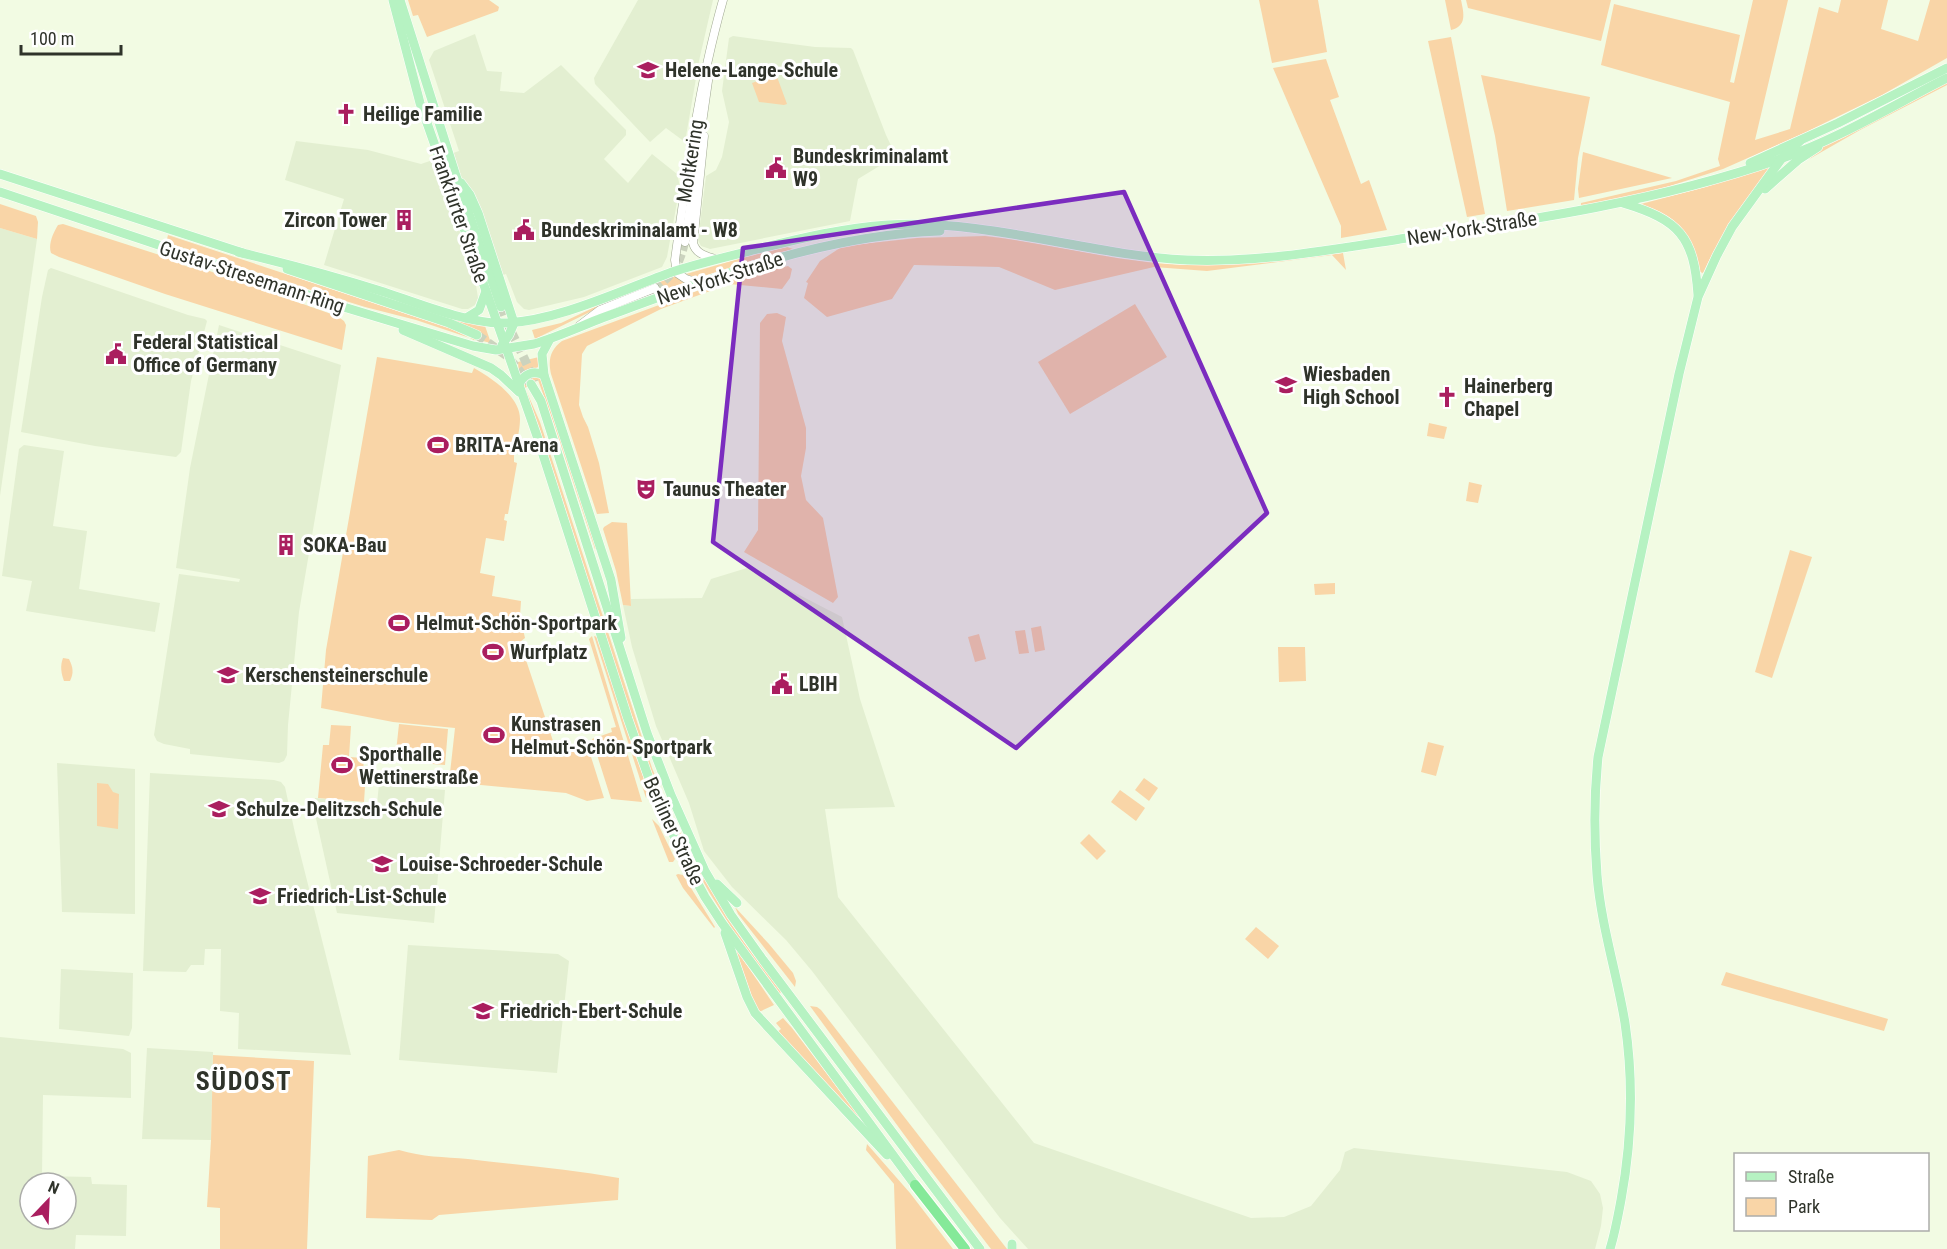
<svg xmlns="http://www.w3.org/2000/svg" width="1947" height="1249" font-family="'Roboto Condensed',sans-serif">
<rect width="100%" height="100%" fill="#f2fbe3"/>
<g fill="#e3efd1" fill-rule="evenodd">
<path d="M 638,0 L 713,0 L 699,61 L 685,142 L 666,128 L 650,142 L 595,84 L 594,78 Z"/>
<path d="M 475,34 L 487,71 L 502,72 L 500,91 L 524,93 L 561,65 L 626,130 L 626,135 L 604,159 L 628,183 L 652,154 L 677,174 L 680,186 L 667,257 L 662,267 L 584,297 L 529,310 L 524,309 L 517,302 L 506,274 L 476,285 L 478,298 L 475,305 L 468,309 L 462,309 L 324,265 L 344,199 L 285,180 L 296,141 L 368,150 L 421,164 L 459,151 L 429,60 L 434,51 Z"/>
<path d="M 733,36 L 815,47 L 851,48 L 853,50 L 886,135 L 896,156 L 858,179 L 850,221 L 710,249 L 701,246 L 698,240 L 706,176 L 716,170 L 722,157 L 729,122 L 722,91 L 729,38 Z"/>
<path d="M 0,228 L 37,239 L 0,496 Z"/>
<path d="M 51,268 L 188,315 L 205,319 L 207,321 L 191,381 L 181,452 L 176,457 L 95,446 L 21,432 L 42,297 L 48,270 Z"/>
<path d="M 219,325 L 341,365 L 299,612 L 288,725 L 287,755 L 284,761 L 279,763 L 190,754 L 190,749 L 164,744 L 157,741 L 154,735 L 179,574 L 239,582 L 240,579 L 176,568 L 190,468 Z"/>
<path d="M 24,445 L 64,451 L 53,526 L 87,531 L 79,589 L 160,603 L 155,632 L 26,611 L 32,581 L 2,576 L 19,449 Z"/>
<path d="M 747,568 L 842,617 L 860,699 L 895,807 L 825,809 L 838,897 L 1034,1143 L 1251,1218 L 1284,1217 L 1311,1206 L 1340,1170 L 1345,1152 L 1354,1148 L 1567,1172 L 1591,1181 L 1600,1194 L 1603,1208 L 1601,1226 L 1595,1249 L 1028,1249 L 1000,1218 L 812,971 L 786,940 L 732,887 L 704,851 L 689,803 L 656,726 L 632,647 L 623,605 L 631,606 L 631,599 L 702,598 L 711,579 Z"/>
<path d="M 57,763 L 135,769 L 135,914 L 62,912 Z"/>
<path d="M 150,773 L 274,780 L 281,782 L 285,787 L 295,833 L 351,1055 L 238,1049 L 239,1013 L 220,1011 L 221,949 L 205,949 L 204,965 L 191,965 L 186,972 L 143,971 Z"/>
<path d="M 379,784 L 445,790 L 434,923 L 337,913 L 315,814 L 315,798 L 377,804 Z"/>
<path d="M 408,945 L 558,954 L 569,961 L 557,1073 L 399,1060 Z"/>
<path d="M 61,969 L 133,973 L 132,1028 L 129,1036 L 59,1029 Z"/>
<path d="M 0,1037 L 123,1049 L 131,1053 L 131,1098 L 43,1095 L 42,1176 L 91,1177 L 92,1184 L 127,1185 L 126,1236 L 76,1235 L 75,1249 L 0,1249 ZM 30,1183 L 66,1183 L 66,1219 L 30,1219 Z"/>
<path d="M 147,1048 L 213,1052 L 211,1140 L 142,1139 Z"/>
</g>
<g fill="#f9d5a7">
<path d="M 408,0 L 489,0 L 499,7 L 498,11 L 427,37 L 418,15 L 413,16 Z"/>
<path d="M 1259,0 L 1318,0 L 1327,52 L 1272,63 Z"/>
<path d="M 1445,0 L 1461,0 C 1464,14 1467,26 1451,30 Z"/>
<path d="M 1466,0 L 1611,0 L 1601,41 L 1468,8 Z"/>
<path d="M 1753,0 L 1788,0 L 1755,140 L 1790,129 L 1819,7 L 1838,13 L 1841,0 L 1888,0 L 1881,29 L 1918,41 L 1930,0 L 1947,0 L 1947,58 L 1882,95 L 1804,133 L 1723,169 L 1654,191 L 1581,208 L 1581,203 L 1676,181 L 1720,166 L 1718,159 L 1730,102 L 1601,65 L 1614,4 L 1740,35 L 1730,82 L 1734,83 Z"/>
<path d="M 1451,37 L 1485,214 L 1467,217 L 1428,41 Z"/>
<path d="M 1326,59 L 1339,97 L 1330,100 L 1361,184 L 1369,180 L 1387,230 L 1341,238 L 1341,226 L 1273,68 Z"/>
<path d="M 776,74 L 787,104 L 784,105 L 759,102 L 752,83 Z"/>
<path d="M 1481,75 L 1590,97 L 1578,158 L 1574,200 L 1507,211 L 1495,136 Z"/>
<path d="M 1947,82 L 1947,85 L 1860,130 L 1811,158 L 1801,161 L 1830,142 Z"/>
<path d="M 1583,152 L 1672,178 L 1579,198 L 1578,189 Z"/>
<path d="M 1774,164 C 1747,200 1722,232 1703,273 L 1700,272 C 1695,244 1685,224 1658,211 C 1653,208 1646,207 1641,204 L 1706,187 Z"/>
<path d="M 0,204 L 36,216 L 38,222 L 37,239 L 0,228 Z"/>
<path d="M 63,224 L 172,259 L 188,267 L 201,268 L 337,316 L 344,321 L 346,325 L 342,350 L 165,294 L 59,257 L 51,253 C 48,245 53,233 58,225 Z"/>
<path d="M 168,235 L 449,328 L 474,340 L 479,332 L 435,314 L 485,326 L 491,343 L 470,338 L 416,320 L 365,307 L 323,294 L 166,243 Z"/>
<path d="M 985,236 C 1039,242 1093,256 1147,262 C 1213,270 1277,261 1343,253 L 1346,270 L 1332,255 L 1207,271 L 1154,267 L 1055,290 L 999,267 L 914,265 L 892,299 L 827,317 L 804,298 L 808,283 L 806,282 L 820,261 L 843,246 L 917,238 Z"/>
<path d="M 787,247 L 793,249 L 706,276 L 694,277 L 686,274 L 763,252 Z"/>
<path d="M 788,266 L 792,269 L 790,278 L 782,289 L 729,284 L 661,309 L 587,346 L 582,354 L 579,405 L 583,417 L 588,427 L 599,463 L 609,513 L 597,514 L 551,374 C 548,360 550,350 562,341 L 713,285 Z"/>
<path d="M 678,275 L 688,282 L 658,293 L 653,284 Z"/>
<path d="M 1135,304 L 1167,357 L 1070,414 L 1038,362 Z"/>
<path d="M 597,306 L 598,308 L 535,339 L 532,330 L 561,323 Z"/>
<path d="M 777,313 L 786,317 L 782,341 L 806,428 L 806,448 L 801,476 L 806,500 L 823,518 L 838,597 L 833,603 L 744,552 L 758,530 L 760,323 L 767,314 Z"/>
<path d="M 377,357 L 472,373 L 474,368 C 491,378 520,396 520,419 C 520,431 516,444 514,456 L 514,462 L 517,463 L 508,514 L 505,514 L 504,520 L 507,521 L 504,541 L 486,538 L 480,573 L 495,576 L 492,596 L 521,601 L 520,616 L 525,638 L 520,642 L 556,750 L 586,741 L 604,798 L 587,801 L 566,793 L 449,782 L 455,728 L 393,722 L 321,708 L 326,650 Z"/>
<path d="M 539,357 L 538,367 L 519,376 L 518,362 Z"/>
<path d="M 535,377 L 542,378 L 597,548 L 595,549 L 554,424 L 538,380 L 525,388 L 540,422 L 652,768 C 675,826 703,880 737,932 C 751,953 767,972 781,992 L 779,994 L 736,935 L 709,892 L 684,847 L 665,808 L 649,768 L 622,686 L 540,430 L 523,386 L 525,382 Z"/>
<path d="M 1429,423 L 1447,427 L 1444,439 L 1427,436 Z"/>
<path d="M 1469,482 L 1482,485 L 1478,503 L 1466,501 Z"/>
<path d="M 612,522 L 627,523 L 631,606 L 623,605 L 616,571 L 603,529 L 604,527 Z"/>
<path d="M 1790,550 L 1812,557 L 1772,678 L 1755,672 Z"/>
<path d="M 1335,583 L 1335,594 L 1315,595 L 1314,584 Z"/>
<path d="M 1041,626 L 1045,650 L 1035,652 L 1031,628 Z"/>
<path d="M 1025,630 L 1029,653 L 1019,654 L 1015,631 Z"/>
<path d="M 979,634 L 986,659 L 975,662 L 968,637 Z"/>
<path d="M 592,636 L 642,802 L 611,799 L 592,739 L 612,732 L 611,728 L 616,727 L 589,639 Z"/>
<path d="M 594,636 L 597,637 L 648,791 L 646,798 Z"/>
<path d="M 1278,647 L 1305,647 L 1306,681 L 1279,682 Z"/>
<path d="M 63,658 L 69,659 C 73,667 74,673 70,681 L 64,681 C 61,673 60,666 63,658 Z"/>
<path d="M 399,724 L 448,729 L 445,765 L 395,761 Z"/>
<path d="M 331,725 L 351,726 L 349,757 L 364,758 L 363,771 L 366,771 L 364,802 L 318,798 L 323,745 L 329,745 Z"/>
<path d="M 1428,742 L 1444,746 L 1436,776 L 1421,772 Z"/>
<path d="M 1144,778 L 1158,788 L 1149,801 L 1135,790 Z"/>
<path d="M 97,783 L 108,784 L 113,792 L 119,794 L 118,829 L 97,826 Z"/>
<path d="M 1120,790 L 1145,808 L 1136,821 L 1111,802 Z"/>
<path d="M 652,819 L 659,826 L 675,859 L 673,862 L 669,862 Z"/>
<path d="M 1089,834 L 1106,851 L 1097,860 L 1080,843 Z"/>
<path d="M 678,874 L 683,875 L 715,927 L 714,928 L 683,888 L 676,875 Z"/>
<path d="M 735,907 L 769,944 L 793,973 L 796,981 L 795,987 L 738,914 Z"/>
<path d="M 1256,927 L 1279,946 L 1268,959 L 1245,939 Z"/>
<path d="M 734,946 L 774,1005 L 759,1012 L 754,1003 Z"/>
<path d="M 1726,972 L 1888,1019 L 1884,1031 L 1721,985 Z"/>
<path d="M 810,1006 L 817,1007 L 821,1010 L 1007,1249 L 991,1249 L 919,1155 Z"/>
<path d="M 783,1018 L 792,1028 L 872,1133 L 776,1033 L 781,1029 L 776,1023 Z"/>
<path d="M 213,1055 L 314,1061 L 307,1249 L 220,1249 L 220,1208 L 207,1207 L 211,1140 Z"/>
<path d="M 867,1144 L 910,1193 L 953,1249 L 896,1249 L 894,1184 L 866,1150 Z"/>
<path d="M 399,1150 C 422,1157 444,1157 468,1159 C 518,1165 569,1169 619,1178 L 618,1200 L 439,1215 L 432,1220 L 366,1218 L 368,1156 Z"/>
</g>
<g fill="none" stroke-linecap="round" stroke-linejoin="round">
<path stroke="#cbd3be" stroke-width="8" stroke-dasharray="8 4" stroke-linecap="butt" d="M 655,288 C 673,277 681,262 685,242"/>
<g stroke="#cbd3be" stroke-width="9" stroke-dasharray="9 4.5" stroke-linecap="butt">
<path d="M 501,307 C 510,333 525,356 534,382"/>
<path d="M 477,335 L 507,356 L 529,382"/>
</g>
<defs>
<g id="minor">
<path d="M 704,136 L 693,243 C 696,254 706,256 715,259"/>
<path d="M 685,242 L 709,74"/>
<path d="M 699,283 L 686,279 L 677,273 L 675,260 C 687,172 699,85 723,0"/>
<path d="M 579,326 L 600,310 L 655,288"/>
</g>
<g id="major">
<path d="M 393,0 L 420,103 L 537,436 L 628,719 L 653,790 L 683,856 L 705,897 L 722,923 L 915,1185"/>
<path d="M 400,0 L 456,176 L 501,307"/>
<path d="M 1750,163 L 1838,123 L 1947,68"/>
<path d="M 0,174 L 243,253"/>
<path d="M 461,183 L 470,195 L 478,213 L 514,323 L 509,335 L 502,345"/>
<path d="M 1765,189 L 1798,160 L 1818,147"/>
<path d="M 0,192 L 347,308 L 473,346 L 496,350 L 534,344 C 557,337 579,327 602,318 C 712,278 822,235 940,231"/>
<path d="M 1623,203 C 1679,220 1694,236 1698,295"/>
<path d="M 238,252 C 288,264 336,277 384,292 C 417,303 469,324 503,323 C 556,322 622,290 672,272 C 700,263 729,256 758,249 C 801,238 844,228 888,225 C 990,219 1087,255 1187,260 C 1261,263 1335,249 1407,238 C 1533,220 1659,201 1780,159 C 1838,139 1892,106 1947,78"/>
<path d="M 287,269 L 449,323 L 477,335"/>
<path d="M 466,318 L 479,310 L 486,291"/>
<path d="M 403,330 L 491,368 L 501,375 L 519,392"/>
<path d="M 550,339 L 542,354 L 544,375 L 611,580 L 621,638"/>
<path d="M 519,384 C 524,374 533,370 544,375"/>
<path d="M 531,384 L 541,401 L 647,733 L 671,795 L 705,871 L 731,915 L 763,960 L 980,1249"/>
<path d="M 717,884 L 737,903"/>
<path d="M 725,933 L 747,997 L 755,1013 L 887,1155"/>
<path d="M 1012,1244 L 1012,1249"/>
<path d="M 1610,1249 C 1615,1233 1618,1216 1621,1200 C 1632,1140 1634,1084 1625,1023 C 1617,974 1601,925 1597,875 C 1594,836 1594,796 1598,757 L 1679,374 L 1698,297 L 1717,255 L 1732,227 L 1782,158 L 1800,141"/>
</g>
<path id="highway" d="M 915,1185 L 965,1249"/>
</defs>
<use href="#minor" stroke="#a0a892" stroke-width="9"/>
<use href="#major" stroke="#fff" stroke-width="10"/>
<use href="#highway" stroke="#fff" stroke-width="12"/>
<use href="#minor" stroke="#fff" stroke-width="8"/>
<use href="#major" stroke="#b6f2c2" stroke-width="9"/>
<use href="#highway" stroke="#85e999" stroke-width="10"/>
</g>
<path fill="#7b2cbf" fill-opacity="0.2" stroke="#7b2cbf" stroke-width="4.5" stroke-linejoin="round" d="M 1124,192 L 1267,513 L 1016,748 L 713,542 L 743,248 Z"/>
<defs>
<symbol id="school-bare" viewBox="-9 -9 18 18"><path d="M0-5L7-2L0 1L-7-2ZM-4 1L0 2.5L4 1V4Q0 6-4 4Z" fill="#aa1e5f" stroke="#fff" stroke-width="2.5" paint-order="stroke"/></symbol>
<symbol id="church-bare" viewBox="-9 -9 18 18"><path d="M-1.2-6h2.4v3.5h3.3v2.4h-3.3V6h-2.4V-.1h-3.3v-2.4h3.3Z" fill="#aa1e5f" stroke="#fff" stroke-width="2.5" paint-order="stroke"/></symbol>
<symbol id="civic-bare" viewBox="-9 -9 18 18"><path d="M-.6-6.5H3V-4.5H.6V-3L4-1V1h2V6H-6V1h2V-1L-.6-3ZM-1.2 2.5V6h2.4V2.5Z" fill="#aa1e5f" stroke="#fff" stroke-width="2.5" paint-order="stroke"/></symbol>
<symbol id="building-bare" viewBox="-9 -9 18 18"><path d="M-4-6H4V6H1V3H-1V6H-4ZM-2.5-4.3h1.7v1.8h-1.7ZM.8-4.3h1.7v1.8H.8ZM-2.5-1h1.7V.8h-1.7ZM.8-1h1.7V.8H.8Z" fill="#aa1e5f" stroke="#fff" stroke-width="2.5" paint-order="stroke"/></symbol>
<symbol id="stadium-bare" viewBox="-9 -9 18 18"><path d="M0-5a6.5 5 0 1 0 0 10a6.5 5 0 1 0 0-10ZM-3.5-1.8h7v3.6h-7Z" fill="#aa1e5f" stroke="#fff" stroke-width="2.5" paint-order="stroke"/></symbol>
<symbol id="theatre-bare" viewBox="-9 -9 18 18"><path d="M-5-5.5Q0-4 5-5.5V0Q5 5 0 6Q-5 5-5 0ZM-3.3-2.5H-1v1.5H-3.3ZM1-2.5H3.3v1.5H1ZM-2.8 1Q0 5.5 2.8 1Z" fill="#aa1e5f" stroke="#fff" stroke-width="2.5" paint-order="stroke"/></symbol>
</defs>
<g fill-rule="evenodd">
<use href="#school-bare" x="633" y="55" width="30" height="30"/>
<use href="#church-bare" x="331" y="99" width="30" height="30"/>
<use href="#civic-bare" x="761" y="153" width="30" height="30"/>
<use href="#building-bare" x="389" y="205" width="30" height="30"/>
<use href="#civic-bare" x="509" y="215" width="30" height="30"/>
<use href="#civic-bare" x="101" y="339" width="30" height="30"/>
<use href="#school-bare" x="1271" y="370" width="30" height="30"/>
<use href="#church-bare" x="1432" y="382" width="30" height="30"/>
<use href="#stadium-bare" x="423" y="430" width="30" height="30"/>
<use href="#theatre-bare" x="631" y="474" width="30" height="30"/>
<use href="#building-bare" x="271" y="530" width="30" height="30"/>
<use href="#stadium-bare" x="384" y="608" width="30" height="30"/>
<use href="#stadium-bare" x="478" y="637" width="30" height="30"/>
<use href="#school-bare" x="213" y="660" width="30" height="30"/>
<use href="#civic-bare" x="767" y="669" width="30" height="30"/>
<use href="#stadium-bare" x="479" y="720" width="30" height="30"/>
<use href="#stadium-bare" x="327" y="750" width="30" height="30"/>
<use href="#school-bare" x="204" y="794" width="30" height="30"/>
<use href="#school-bare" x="367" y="849" width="30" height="30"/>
<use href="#school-bare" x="245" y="881" width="30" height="30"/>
<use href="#school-bare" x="468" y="996" width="30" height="30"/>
</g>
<g text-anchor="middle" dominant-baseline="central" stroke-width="6" stroke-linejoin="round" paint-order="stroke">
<g font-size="20" font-weight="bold" fill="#2f332a" stroke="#fff" text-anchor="start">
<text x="665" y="70">Helene-Lange-Schule</text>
<text x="363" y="114">Heilige Familie</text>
<text x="793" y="156">Bundeskriminalamt<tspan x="793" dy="23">W9</tspan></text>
<text x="387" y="220" text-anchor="end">Zircon Tower</text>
<text x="541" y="230">Bundeskriminalamt - W8</text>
<text x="133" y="342">Federal Statistical<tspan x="133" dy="23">Office of Germany</tspan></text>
<text x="1303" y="374">Wiesbaden<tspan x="1303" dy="23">High School</tspan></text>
<text x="1464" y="386">Hainerberg<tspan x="1464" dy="23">Chapel</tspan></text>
<text x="455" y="445">BRITA-Arena</text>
<text x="663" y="489">Taunus Theater</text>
<text x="303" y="545">SOKA-Bau</text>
<text x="416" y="623">Helmut-Schön-Sportpark</text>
<text x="510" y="652">Wurfplatz</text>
<text x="245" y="675">Kerschensteinerschule</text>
<text x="799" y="684">LBIH</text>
<text x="511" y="724">Kunstrasen<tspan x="511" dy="23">Helmut-Schön-Sportpark</tspan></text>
<text x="359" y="754">Sporthalle<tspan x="359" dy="23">Wettinerstraße</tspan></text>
<text x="236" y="809">Schulze-Delitzsch-Schule</text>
<text x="399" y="864">Louise-Schroeder-Schule</text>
<text x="277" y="896">Friedrich-List-Schule</text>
<text x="500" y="1011">Friedrich-Ebert-Schule</text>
</g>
<g font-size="20" fill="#2f332a" stroke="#fff">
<text transform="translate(690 161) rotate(-81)">Moltkering</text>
<text transform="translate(459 214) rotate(71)">Frankfurter Straße</text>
<text transform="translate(1472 228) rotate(-9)">New-York-Straße</text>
<text transform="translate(252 277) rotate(18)">Gustav-Stresemann-Ring</text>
<text transform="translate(720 278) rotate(-18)">New-York-Straße</text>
<text transform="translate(674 831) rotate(65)">Berliner Straße</text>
</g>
<g font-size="26" font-weight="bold" letter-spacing="1.5" fill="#2f332a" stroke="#fff">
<text x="244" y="1081">SÜDOST</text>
</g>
</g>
<rect x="1734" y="1153" width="195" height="78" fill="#ffffff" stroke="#acadaa" stroke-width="1.5"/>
<rect x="1746" y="1172" width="30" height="9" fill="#b6f2c2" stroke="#acadaa" stroke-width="1.5"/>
<text x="1788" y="1183" font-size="18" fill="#2f332a">Straße</text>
<rect x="1746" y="1198" width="30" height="18" fill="#f9d5a7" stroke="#acadaa" stroke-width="1.5"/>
<text x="1788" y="1213" font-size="18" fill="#2f332a">Park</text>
<g transform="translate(48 1201) rotate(23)"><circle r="28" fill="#ffffff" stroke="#acadaa" stroke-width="1.5"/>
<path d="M0-4.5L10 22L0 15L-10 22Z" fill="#aa1e5f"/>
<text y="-9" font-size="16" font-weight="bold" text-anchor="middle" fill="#2f332a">N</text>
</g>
<path d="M21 45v9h100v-9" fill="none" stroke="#2f332a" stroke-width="3"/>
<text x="30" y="45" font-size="18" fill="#2f332a" stroke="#ffffff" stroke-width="4.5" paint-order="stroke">100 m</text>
</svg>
